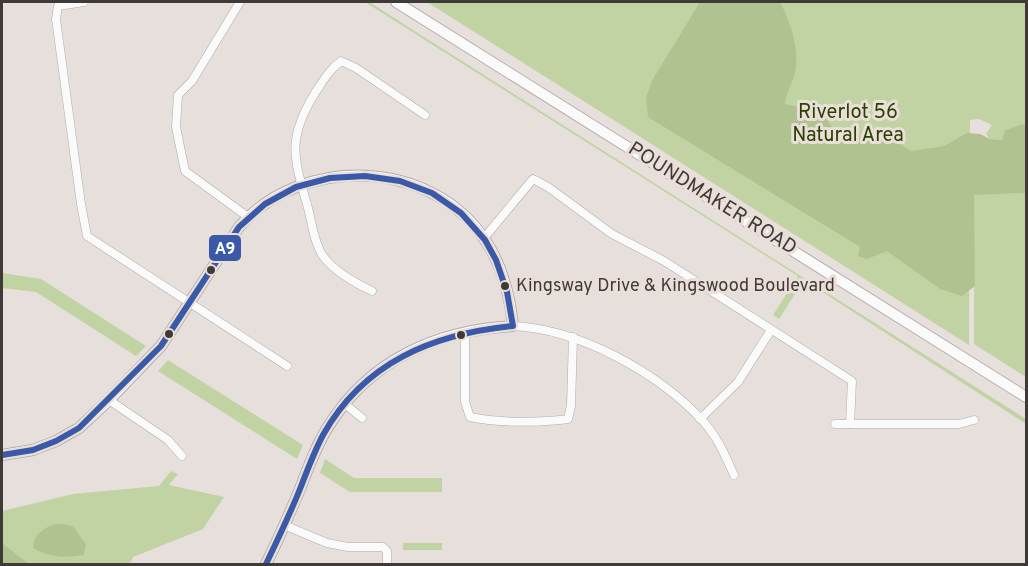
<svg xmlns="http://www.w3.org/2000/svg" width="1028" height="566" font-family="Overpass,sans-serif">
<rect width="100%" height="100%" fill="#e6dfdc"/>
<g fill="#c1d3a3">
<path d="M 365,2 L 369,2 L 1026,419 L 1026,424 L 804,280 L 779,319 L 773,315 L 798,276 Z"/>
<path d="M 427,2 L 1026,2 L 1026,126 L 1022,124 L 1005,130 L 1002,140 L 990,139 L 986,134 L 992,125 L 979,119 L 970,120 L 969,345 Z"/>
<path d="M 1026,193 L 1026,377 L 974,344 L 974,194 Z"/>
<path d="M 2,273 L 41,279 L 146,346 L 136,356 L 36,292 L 2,288 Z"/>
<path d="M 168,360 L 303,445 L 297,459 L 158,371 Z"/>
<path d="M 325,459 L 354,478 L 442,478 L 442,492 L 350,492 L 320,473 Z"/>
<path d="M 171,471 L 178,474 L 169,485 L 224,497 L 203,529 L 133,557 L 130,564 L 2,564 L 2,511 L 73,494 L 159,486 Z"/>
<rect x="403" y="543" width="39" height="7"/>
</g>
<g fill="#b0c290">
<path d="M 700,2 L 780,2 C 791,23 801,52 794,76 C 791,86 786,94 785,104 L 810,110 L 825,118 L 835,130 L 855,138 L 878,131 L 911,151 L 944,146 L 967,133 L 980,134 L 990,139 L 1002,140 L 1005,130 L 1022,124 L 1026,126 L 1026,193 L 974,195 L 975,286 L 962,296 L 940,289 L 887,251 L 867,259 L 858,256 L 860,247 L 648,117 L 646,97 L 653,79 Z"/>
<path d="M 55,524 C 78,524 73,528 86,544 L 84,555 C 65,558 50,558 33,548 C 33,535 44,528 55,524 Z"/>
<path d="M 2,543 L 29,564 L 2,564 Z"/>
</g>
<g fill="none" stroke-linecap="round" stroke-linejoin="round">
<defs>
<g id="street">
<path d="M 84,2 L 58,6 L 56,19 L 81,204 L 87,236 L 287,366"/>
<path d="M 240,2 L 192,81 L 178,95 L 176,127 L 185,171 L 248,217"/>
<path d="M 484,238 L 533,179 L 548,187 L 612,234 L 664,261 L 852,381 L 850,424 L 835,424"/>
<path d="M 372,291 C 355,283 335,272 323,256 C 314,243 312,223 308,208 C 294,158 286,140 315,93 C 323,81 329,70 341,61 L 356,68 L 425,115"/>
<path d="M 513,326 C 579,329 657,372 702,420 C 717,436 725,455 734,475"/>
<path d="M 465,332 L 465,402 L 470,417 C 499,423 539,423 568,419 L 571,406 L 573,337"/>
<path d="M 109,400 L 168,440 L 182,456"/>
<path d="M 346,405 L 362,418"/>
<path d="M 700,419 L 738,382 L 771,330"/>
<path d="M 850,424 L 959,424 L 974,420"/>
<path d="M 284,525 L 327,543 L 348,547 L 383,547 L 387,551 L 387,564"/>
</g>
<g id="secondary">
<path d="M 396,2 L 1026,397"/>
<path d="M 2,455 L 33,450 L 56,441 L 79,428 L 109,400 L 161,346 L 239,227 C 301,155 431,158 485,240 C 502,265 510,296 513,326 C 437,330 369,360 328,427 C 316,446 308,468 300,489 C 289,515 278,540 266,564"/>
</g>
</defs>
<use href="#street" stroke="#b1aca9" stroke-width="9"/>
<use href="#secondary" stroke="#b1aca9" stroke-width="12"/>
<use href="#street" stroke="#fbfafa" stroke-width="8"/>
<use href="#secondary" stroke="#fbfafa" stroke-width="10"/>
<defs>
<path id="bus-1" d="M 2,455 L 33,450 L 56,441 L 79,428 L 161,346 L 239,227 L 265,204 L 296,187 L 330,178 L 365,176 L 400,181 L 432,193 L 461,213 L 485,240 L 496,260 L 507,292 L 513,326 C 433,334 364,362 323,435 C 314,452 307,471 300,489 C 290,514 278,539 266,564"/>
</defs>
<use href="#bus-1" stroke="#eaded8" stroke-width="10"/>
<use href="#bus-1" stroke="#3a59a8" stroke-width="6"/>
</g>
<g fill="#3f3a38" stroke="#eaded8" stroke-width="2">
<circle cx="211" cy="270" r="5"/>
<circle cx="505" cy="286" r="5"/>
<circle cx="169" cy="334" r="5"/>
<circle cx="461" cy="335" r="5"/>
</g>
<g text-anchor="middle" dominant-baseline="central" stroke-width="6" stroke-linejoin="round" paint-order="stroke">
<g font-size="18" fill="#3f3a38" stroke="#eaded8" text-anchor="start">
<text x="516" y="286">Kingsway Drive &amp; Kingswood Boulevard</text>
</g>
<g font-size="20" fill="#2a4100" stroke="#eaded8">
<text x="848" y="113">Riverlot 56<tspan x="848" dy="23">Natural Area</tspan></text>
</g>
<g font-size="20" fill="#3f3a38" stroke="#eaded8">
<text transform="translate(712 199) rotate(32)">POUNDMAKER ROAD</text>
</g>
</g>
<rect stroke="#eaded8" stroke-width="2" x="208" y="234" width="34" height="28" rx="6" fill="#3a59a8"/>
<g font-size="16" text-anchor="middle" font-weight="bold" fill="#fff">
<text x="225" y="254">A9</text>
</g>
<rect width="1028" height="566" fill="none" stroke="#3f3a38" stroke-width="6"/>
</svg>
